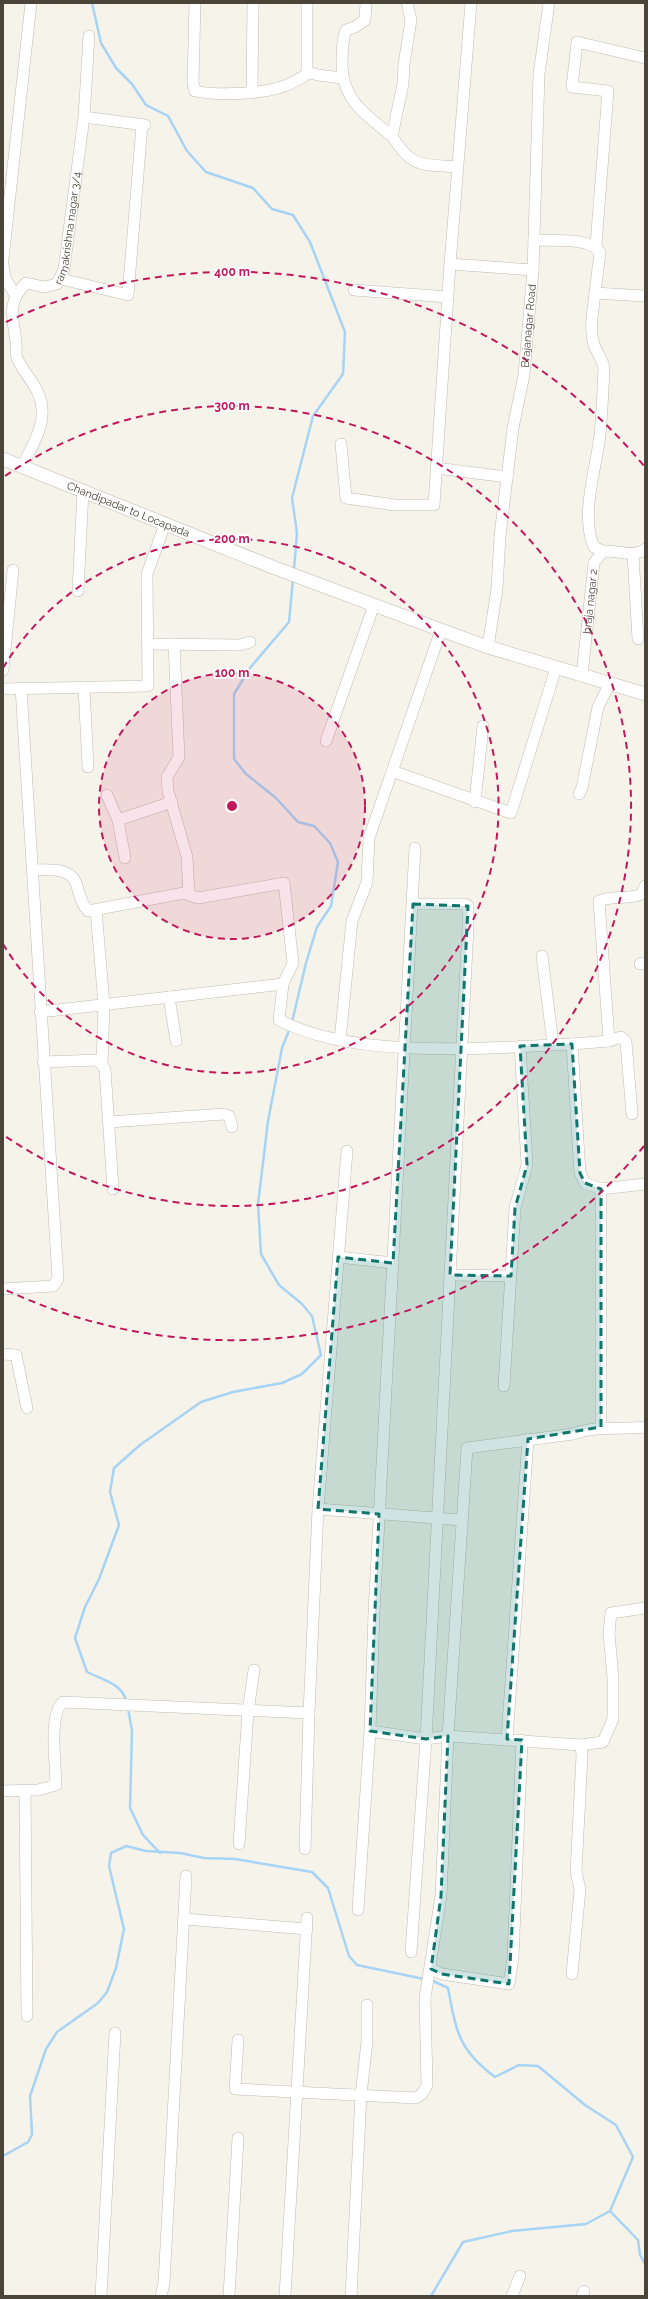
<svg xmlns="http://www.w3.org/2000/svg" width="648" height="2299" font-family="Raleway,sans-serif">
<rect width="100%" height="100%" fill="#f6f3eb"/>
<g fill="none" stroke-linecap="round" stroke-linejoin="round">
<g stroke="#a7d4f4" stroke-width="2.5">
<path d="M 92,3 L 101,43 L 116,68 L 132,84 L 146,105 L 168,116 L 187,151 L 206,172 L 253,188 L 272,209 L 293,215 L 310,242 L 345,332 L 343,374 L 313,416 L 292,498 L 297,533 L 294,570"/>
<path d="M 292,1022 L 306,963 L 317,927 L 331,906 L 338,862 L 330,843 L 314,826 L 298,822 L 276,798 L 246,774 L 234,759 L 234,694 L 250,668 L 289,622 L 293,579"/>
<path d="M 126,1701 C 123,1684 101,1679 87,1672 L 75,1638 L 85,1607 L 99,1579 L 119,1525 L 110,1492 L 114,1468 L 140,1445 L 201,1402 L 233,1392 L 282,1383 L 302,1374 L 321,1355 L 312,1316 L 302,1304 L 279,1285 L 261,1254 L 258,1204 L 268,1121 L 282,1048 L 290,1028"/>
<path d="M 128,1708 L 132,1731 L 130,1808 L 143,1835 L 160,1853"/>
<path d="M 431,1980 L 448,1988 C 456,2030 458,2050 495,2077 L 519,2065 L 538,2066 L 585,2105 L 616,2125 L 633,2157 L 610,2211 L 586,2224 L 512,2231 L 463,2242 L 431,2296"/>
<path d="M 3,2156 L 28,2142 L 32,2135 L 30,2096 L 46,2049 L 57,2032 L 98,2003 L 107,1992 L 116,1968 L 124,1929 L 109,1866 L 111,1853 L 126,1846 L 146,1851 L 180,1853 L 204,1858 L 235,1859 L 312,1872 L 328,1888 L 349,1956 L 357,1965 L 424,1979"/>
<path d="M 610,2211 L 638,2240 L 640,2255 L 645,2264"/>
</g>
<defs>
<g id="minor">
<path d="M 195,3 L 193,83 L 195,91 C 217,96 267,94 287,85 C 295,82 302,77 309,73"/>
<path d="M 307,3 L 307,72 L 318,75 L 342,78"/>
<path d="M 366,3 L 365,20 L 355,27 L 346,30 C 342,41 342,52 342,64 C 342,100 366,115 392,136"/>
<path d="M 407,3 L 411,20 L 404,64 L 403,84 L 392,136 C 412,169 423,164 457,167"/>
<path d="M 471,3 L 450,264 L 533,270"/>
<path d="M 252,92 L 253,3"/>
<path d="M 84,117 L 145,125"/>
<path d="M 534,240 C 552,241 589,237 600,252 L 595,293 L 645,296"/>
<path d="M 596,245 L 608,91 L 572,87 L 577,42 L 645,58"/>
<path d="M 3,259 L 31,3"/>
<path d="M 3,265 L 5,278 L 15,295"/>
<path d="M 61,279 L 128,295 L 142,125"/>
<path d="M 354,290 L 448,297"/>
<path d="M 595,293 C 593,311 589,328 594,345 C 597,354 602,357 604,368 C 603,390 602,413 600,435 C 596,469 580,516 594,547 L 603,551"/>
<path d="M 341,444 L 346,498 L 394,505 L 434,505 L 450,264"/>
<path id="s1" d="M 22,467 C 30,449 44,429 42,409 C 41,388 25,376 17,358 C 15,353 17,347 16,342 C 13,316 6,304 26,283 L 44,287 L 57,284 L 64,269 L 84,117 L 89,36"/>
<path d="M 436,468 L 507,477"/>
<path d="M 633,554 L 638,639"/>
<path d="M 78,591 L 83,491"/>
<path d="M 148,644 L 240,645 L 250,642"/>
<path d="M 174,644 L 179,757 L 167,777 L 168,791 L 187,857 L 189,895"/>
<path id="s2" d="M 488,647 L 497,589 L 500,536 L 513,428 L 524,375 L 533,270 L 539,74 L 549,3"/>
<path d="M 3,670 L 13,570"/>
<path id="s3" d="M 582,675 L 594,563 L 603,551 C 615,550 636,558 645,549"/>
<path d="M 84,687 L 88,767"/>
<path d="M 3,689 L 148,686 L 147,574 L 165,524"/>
<path d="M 326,741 L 374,605"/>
<path d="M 392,771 L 511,813 L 556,668"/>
<path d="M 579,794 L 582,788 L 598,707 L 610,683"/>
<path d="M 107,795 L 118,820 L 125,858"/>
<path d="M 475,802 L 483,726"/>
<path d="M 118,820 L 172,802"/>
<path d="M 415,848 L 374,1613 L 370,1731 L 426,1739 L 448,1736 L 581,1745 L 603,1742 L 613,1719 L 613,1678 L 609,1633 L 611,1613 L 645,1608"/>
<path d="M 32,870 C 47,870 72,866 77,886 C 80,896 81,903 88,911 L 184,893 L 198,898 L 284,883 L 293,963 L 283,984 L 279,1020 C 356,1060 486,1048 572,1044"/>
<path d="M 96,910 L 104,1004 L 102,1064"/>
<path d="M 542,956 L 553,1044"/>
<path d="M 640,964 L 645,963"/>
<path d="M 169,997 L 176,1041"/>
<path d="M 40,1012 L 283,984"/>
<path d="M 340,1040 L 352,921 L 367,882 L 369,838 L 441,630"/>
<path d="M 609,1041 L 621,1037 L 626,1042 L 632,1114"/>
<path d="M 43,1062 L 98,1060 L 105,1069 L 113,1189"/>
<path d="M 109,1122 L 224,1114 L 229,1116 L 232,1127"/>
<path d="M 601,1189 L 585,1183 L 580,1173 L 572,1044 L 609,1041 L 599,901 C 612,895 628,900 642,894 L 645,886"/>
<path d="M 338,1257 L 393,1263"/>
<path d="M 450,1275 L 511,1276"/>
<path d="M 3,1289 L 53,1286 L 58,1279 L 21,688"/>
<path d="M 3,1354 L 16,1355 L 27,1408"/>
<path d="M 504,1386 L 515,1208 L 527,1165 L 520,1046"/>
<path d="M 601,1427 L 601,1189 L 645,1184"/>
<path d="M 318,1509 L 347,1151"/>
<path d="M 507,1739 L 528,1439"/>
<path d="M 25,1790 L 27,2016"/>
<path d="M 3,1791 L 38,1790 L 56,1785 C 56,1765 48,1715 63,1702 L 309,1713 L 318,1509 L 462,1520"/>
<path d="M 239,1844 L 248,1711 L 254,1670"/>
<path d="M 305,1849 L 309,1713"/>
<path d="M 358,1910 L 370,1731"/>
<path d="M 184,1919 L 307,1929"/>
<path d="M 411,1952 L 426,1739 L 468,928 L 468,906 L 465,904 L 413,904"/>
<path d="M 431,1969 L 442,1974 L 509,1984 L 513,1958 L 522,1740"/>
<path d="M 572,1974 L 580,1889 L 576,1872 L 582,1755 L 581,1745"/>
<path d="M 238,2040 L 235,2089 L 416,2098 L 422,2094 L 427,2085 L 425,1998 L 441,1896 L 448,1736 L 467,1448 L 573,1434 C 597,1425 620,1430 645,1427"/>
<path d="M 101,2296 L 115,2033"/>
<path d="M 161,2296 L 164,2283 L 186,1876"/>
<path d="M 229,2296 L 238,2138"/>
<path d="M 285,2296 L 307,1918"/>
<path d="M 351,2296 L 361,2095 L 367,2042 L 367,2005"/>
<path d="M 512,2296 L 520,2276"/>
<path d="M 582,2296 L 584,2291"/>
</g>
<g id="tertiary">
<path id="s4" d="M 3,459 L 275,568 L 441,630 L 488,647 L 645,694"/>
</g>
</defs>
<use href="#minor" stroke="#c2bbad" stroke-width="12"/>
<use href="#tertiary" stroke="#c2bbad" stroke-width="14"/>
<use href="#minor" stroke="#fff" stroke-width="11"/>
<use href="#tertiary" stroke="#fff" stroke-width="13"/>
</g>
<path fill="#0f766e" fill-opacity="0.2" stroke="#0f766e" stroke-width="3" stroke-dasharray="8 5" stroke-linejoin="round" d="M 413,904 L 468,906 L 450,1275 L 511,1276 L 515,1208 L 527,1165 L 520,1046 L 572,1044 L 580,1173 L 585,1183 L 601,1189 L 601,1427 L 528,1439 L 507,1739 L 522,1740 L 509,1984 L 442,1974 L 431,1969 L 441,1896 L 448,1736 L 426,1739 L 370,1731 L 379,1514 L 318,1509 L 338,1257 L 393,1263 Z"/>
<circle cx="232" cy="806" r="133" fill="#c2185b" fill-opacity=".12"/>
<g fill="none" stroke="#c2185b" stroke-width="2" stroke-dasharray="7 5">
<circle cx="232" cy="806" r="133"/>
<path d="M3 668A267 267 0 1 1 3 944"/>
<path d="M5 476A400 400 0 1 1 5 1136"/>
<path d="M644 1146A534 534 0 0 1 6 1290M6 322A534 534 0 0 1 644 466"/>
</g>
<g text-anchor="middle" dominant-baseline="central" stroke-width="3.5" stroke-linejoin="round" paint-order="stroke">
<g font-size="11" fill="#4b4438" stroke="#fff">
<text stroke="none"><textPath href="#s1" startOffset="288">ramakrishna nagar 3/4</textPath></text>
<text stroke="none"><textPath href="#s2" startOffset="324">Brajanagar Road</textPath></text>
<text stroke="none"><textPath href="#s4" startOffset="135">Chandipadar to Locapada</textPath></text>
<text stroke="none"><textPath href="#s3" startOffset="74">braja nagar 2</textPath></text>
</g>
</g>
<circle cx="232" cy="806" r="6" fill="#c2185b" stroke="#fff" stroke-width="2"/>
<g font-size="12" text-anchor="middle" font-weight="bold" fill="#c2185b" stroke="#fff" stroke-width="3.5" stroke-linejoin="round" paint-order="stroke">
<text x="232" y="276">400 m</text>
<text x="232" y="410">300 m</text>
<text x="232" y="543">200 m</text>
<text x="232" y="677">100 m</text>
</g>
<rect width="648" height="2299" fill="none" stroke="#4b4438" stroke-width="8"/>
</svg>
